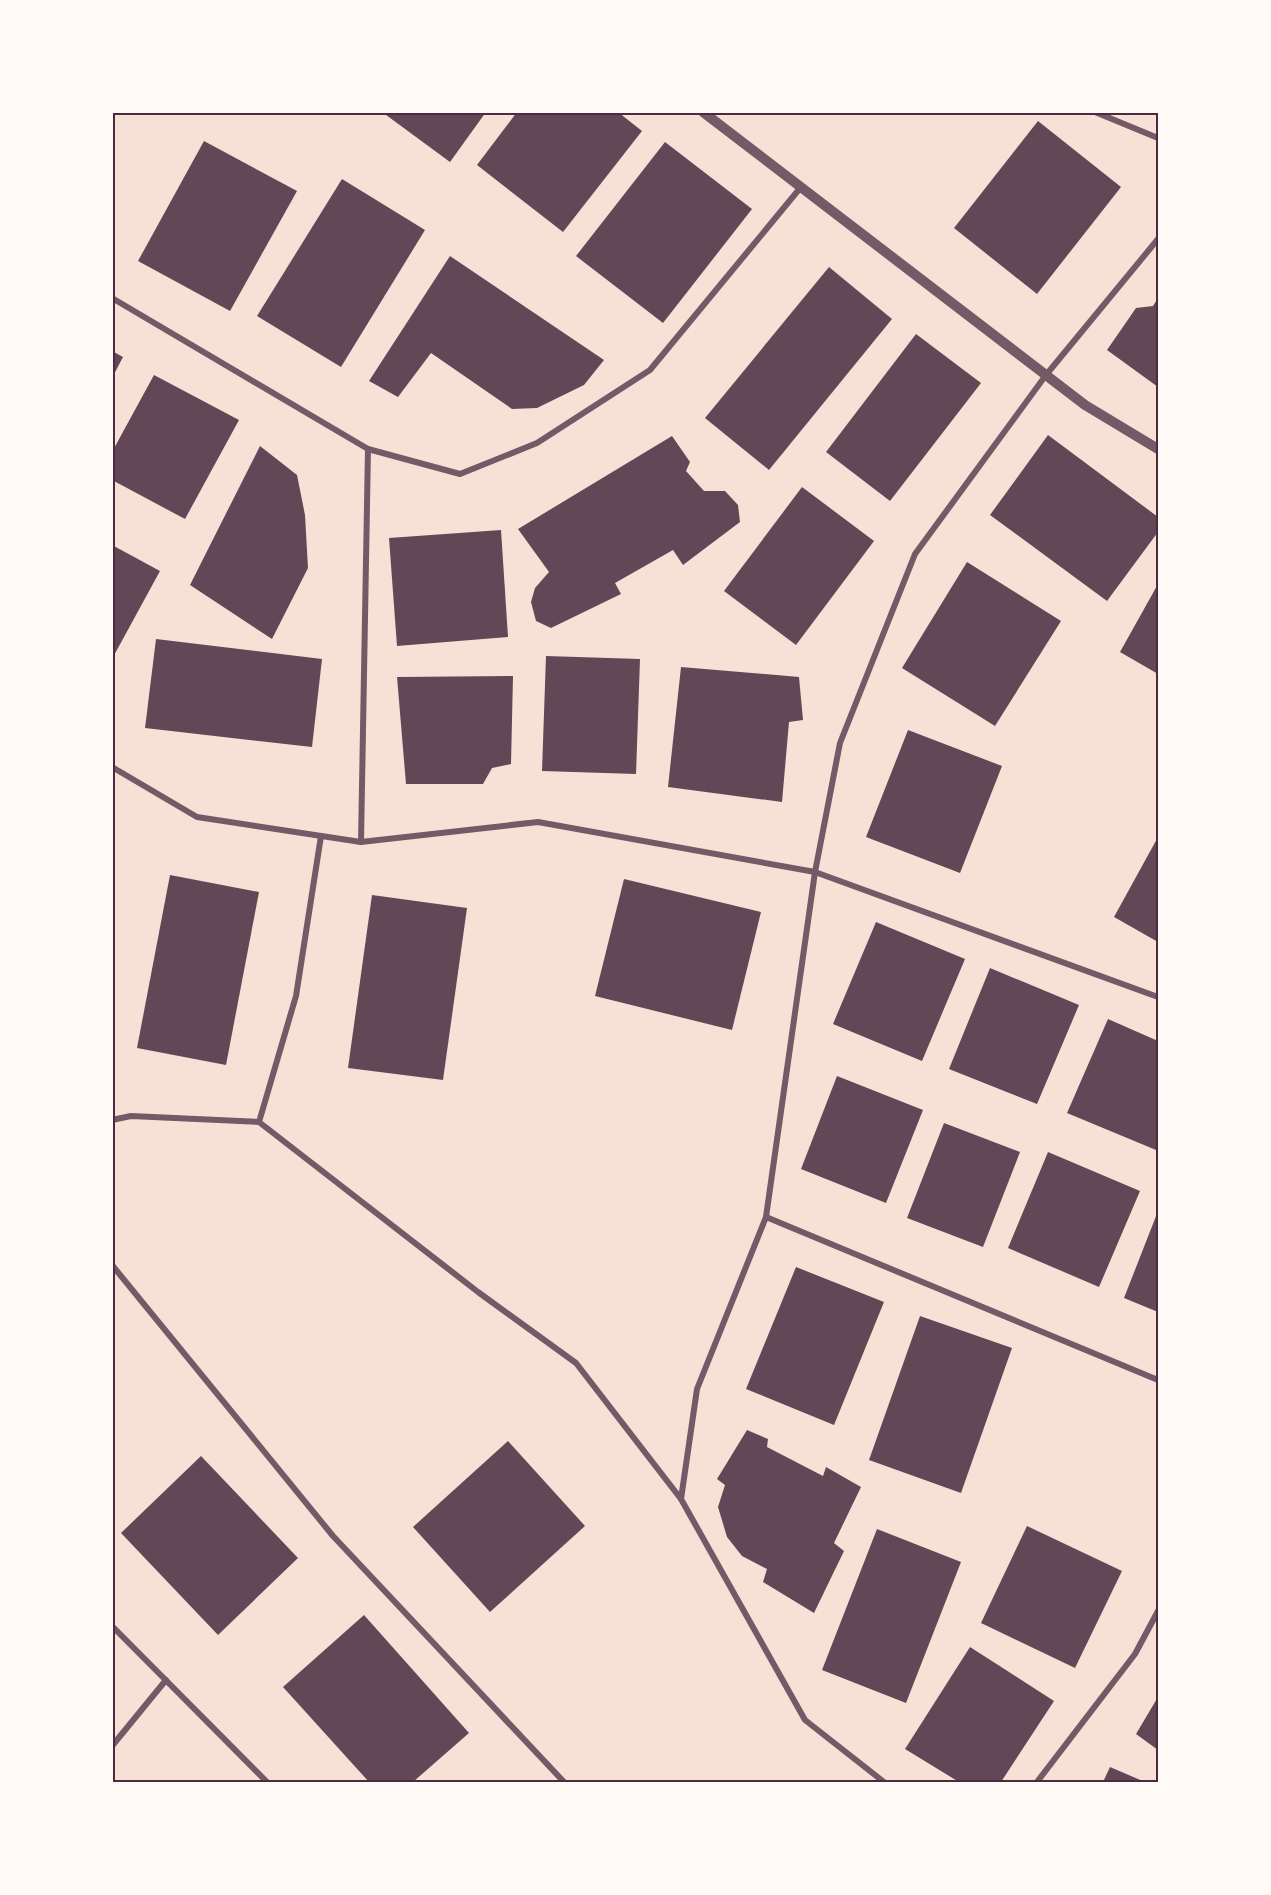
<svg xmlns="http://www.w3.org/2000/svg" width="1271" height="1895" font-family="Lato,sans-serif">
<rect width="100%" height="100%" fill="#f7e1d7"/>
<g fill="#644757">
<path d="M 382,112 L 486,112 L 450,162 Z"/>
<path d="M 517,112 L 618,112 L 642,131 L 563,232 L 477,165 Z"/>
<path d="M 1038,121 L 1121,187 L 1037,294 L 954,228 Z"/>
<path d="M 204,141 L 297,191 L 230,311 L 138,261 Z"/>
<path d="M 665,142 L 752,209 L 663,323 L 576,256 Z"/>
<path d="M 342,179 L 425,230 L 341,367 L 257,316 Z"/>
<path d="M 450,256 L 604,360 L 584,385 L 537,408 L 512,409 L 431,353 L 398,397 L 369,381 Z"/>
<path d="M 829,267 L 892,319 L 769,470 L 705,418 Z"/>
<path d="M 1158,298 L 1158,387 L 1107,350 L 1136,308 L 1153,306 Z"/>
<path d="M 916,334 L 981,383 L 890,501 L 826,452 Z"/>
<path d="M 112,351 L 123,357 L 112,378 Z"/>
<path d="M 154,375 L 239,420 L 185,519 L 112,480 L 112,452 Z"/>
<path d="M 1048,435 L 1158,517 L 1158,532 L 1107,601 L 990,515 Z"/>
<path d="M 672,436 L 690,462 L 686,471 L 704,491 L 725,491 L 738,505 L 740,522 L 683,565 L 673,550 L 615,583 L 621,594 L 551,628 L 536,621 L 531,602 L 535,588 L 549,572 L 518,529 Z"/>
<path d="M 260,446 L 297,475 L 305,515 L 308,568 L 272,639 L 190,585 Z"/>
<path d="M 802,487 L 874,541 L 796,645 L 724,591 Z"/>
<path d="M 501,530 L 508,637 L 397,646 L 389,538 Z"/>
<path d="M 112,545 L 160,571 L 112,659 Z"/>
<path d="M 967,562 L 1061,621 L 995,726 L 902,668 Z"/>
<path d="M 1158,584 L 1158,674 L 1120,652 Z"/>
<path d="M 156,639 L 322,659 L 312,747 L 145,728 Z"/>
<path d="M 546,656 L 640,659 L 636,774 L 542,771 Z"/>
<path d="M 681,667 L 799,677 L 803,720 L 789,722 L 782,802 L 668,787 Z"/>
<path d="M 513,676 L 511,764 L 492,768 L 483,784 L 406,784 L 397,677 Z"/>
<path d="M 908,730 L 1002,766 L 960,873 L 866,837 Z"/>
<path d="M 1158,837 L 1158,942 L 1114,917 Z"/>
<path d="M 170,875 L 259,892 L 226,1065 L 137,1048 Z"/>
<path d="M 624,879 L 761,912 L 732,1030 L 595,996 Z"/>
<path d="M 372,895 L 467,908 L 443,1080 L 348,1068 Z"/>
<path d="M 876,922 L 965,959 L 922,1061 L 833,1024 Z"/>
<path d="M 990,968 L 1079,1005 L 1037,1104 L 949,1069 Z"/>
<path d="M 1108,1019 L 1158,1041 L 1158,1145 L 1156,1150 L 1067,1113 Z"/>
<path d="M 837,1076 L 923,1110 L 886,1203 L 801,1169 Z"/>
<path d="M 944,1123 L 1020,1152 L 983,1247 L 907,1218 Z"/>
<path d="M 1048,1152 L 1140,1191 L 1099,1287 L 1008,1248 Z"/>
<path d="M 1158,1211 L 1158,1312 L 1124,1298 Z"/>
<path d="M 796,1267 L 884,1302 L 834,1425 L 746,1389 Z"/>
<path d="M 920,1316 L 1012,1348 L 961,1493 L 869,1460 Z"/>
<path d="M 747,1430 L 768,1439 L 767,1447 L 823,1476 L 826,1467 L 861,1487 L 834,1543 L 844,1551 L 814,1613 L 763,1582 L 767,1569 L 742,1556 L 727,1537 L 718,1507 L 725,1485 L 717,1479 Z"/>
<path d="M 508,1441 L 585,1526 L 490,1612 L 413,1527 Z"/>
<path d="M 201,1456 L 298,1558 L 218,1635 L 121,1533 Z"/>
<path d="M 1027,1526 L 1122,1571 L 1075,1668 L 981,1623 Z"/>
<path d="M 877,1529 L 961,1562 L 906,1703 L 822,1670 Z"/>
<path d="M 364,1615 L 469,1733 L 413,1782 L 369,1782 L 283,1687 Z"/>
<path d="M 970,1647 L 1054,1701 L 1001,1782 L 959,1782 L 905,1749 Z"/>
<path d="M 1158,1697 L 1158,1750 L 1136,1734 Z"/>
<path d="M 1110,1767 L 1145,1782 L 1103,1782 Z"/>
</g>
<g fill="none" stroke-linecap="round" stroke-linejoin="round">
<g stroke="#755966" stroke-width="6">
<path d="M 1095,112 L 1158,138"/>
<path d="M 112,298 L 368,449 L 460,474 L 537,443 L 650,370 L 801,187"/>
<path d="M 112,767 L 197,817 L 361,842 L 538,822 L 815,872 L 1158,997"/>
<path d="M 321,836 L 296,996 L 259,1122 L 478,1292 L 576,1363 L 681,1499 L 805,1720 L 884,1782"/>
<path d="M 361,842 L 368,449"/>
<path d="M 112,1120 L 131,1116 L 259,1122"/>
<path d="M 766,1217 L 1158,1380"/>
<path d="M 112,1265 L 333,1536 L 564,1782"/>
<path d="M 681,1499 L 697,1389 L 766,1217 L 815,872 L 840,743 L 915,554 L 1046,375 L 1158,239"/>
<path d="M 112,1626 L 267,1782"/>
<path d="M 112,1746 L 166,1680"/>
<path d="M 1037,1782 L 1135,1654 L 1158,1611"/>
</g>
<path stroke="#755966" stroke-width="10" d="M 703,112 L 1085,405 L 1158,449"/>
</g>
<rect width="1271" height="1895" fill="none" stroke="#fffaf5" stroke-width="228"/>
<rect x="114" y="114" width="1043" height="1667" fill="none" stroke="#4a2c40" stroke-width="2"/>
</svg>
